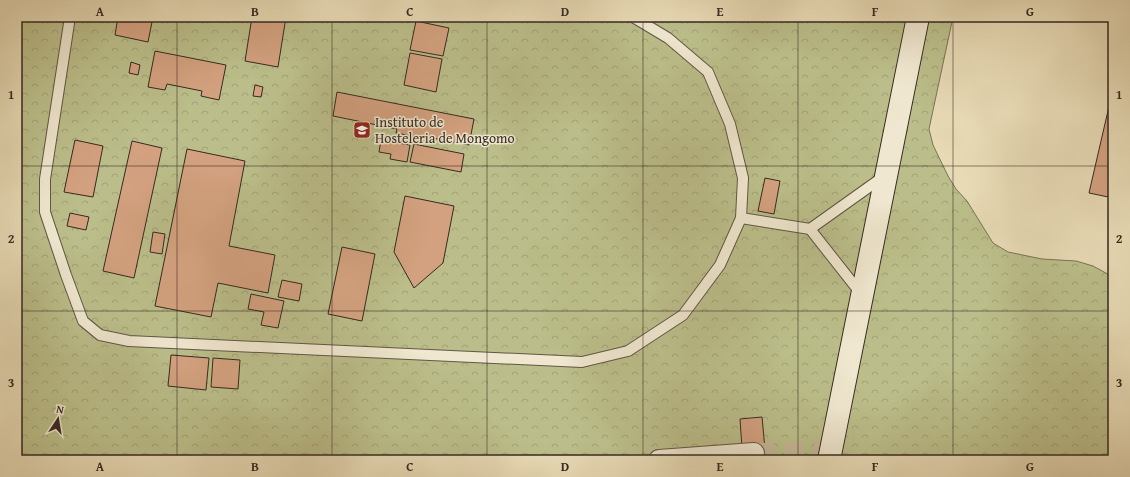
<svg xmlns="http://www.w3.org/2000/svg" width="1130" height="477" font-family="'Gentium Book Plus',serif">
<defs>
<pattern id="forest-crowns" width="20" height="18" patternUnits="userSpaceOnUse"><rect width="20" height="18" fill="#bbbe8a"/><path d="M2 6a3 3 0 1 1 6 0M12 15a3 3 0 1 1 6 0" fill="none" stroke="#a1a377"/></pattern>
</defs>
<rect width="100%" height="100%" fill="#e7dab5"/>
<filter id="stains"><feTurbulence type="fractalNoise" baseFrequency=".005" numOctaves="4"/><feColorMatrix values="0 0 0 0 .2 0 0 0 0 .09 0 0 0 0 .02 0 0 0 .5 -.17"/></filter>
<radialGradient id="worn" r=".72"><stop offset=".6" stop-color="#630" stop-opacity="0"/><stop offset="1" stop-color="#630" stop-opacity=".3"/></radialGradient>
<path fill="url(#forest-crowns)" stroke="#787456" d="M 17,17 L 953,17 L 929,129 L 933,145 L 948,176 L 956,189 L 967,201 L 993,243 L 1008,252 L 1042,259 L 1076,261 L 1093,266 L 1113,277 L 1113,460 L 17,460 Z"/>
<g fill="#d3a17f" stroke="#362a21">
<path d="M 118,17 L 124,18 L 124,17 L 153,17 L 148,42 L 115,35 Z"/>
<path d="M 252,17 L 286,17 L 278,67 L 245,61 Z"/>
<path d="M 416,21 L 449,28 L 443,56 L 410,50 Z"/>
<path d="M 155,51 L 226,65 L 219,100 L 201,96 L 202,91 L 167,84 L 165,90 L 148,87 Z"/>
<path d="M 410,53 L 442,59 L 436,92 L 404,85 Z"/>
<path d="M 131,62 L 140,65 L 138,75 L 129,73 Z"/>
<path d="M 255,85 L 263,87 L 261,97 L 253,96 Z"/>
<path d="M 1113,89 L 1113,198 L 1089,193 Z"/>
<path d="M 337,92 L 474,119 L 469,145 L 427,137 L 427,139 L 396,133 L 397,129 L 333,116 Z"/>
<path d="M 75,140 L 103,146 L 93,197 L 64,192 Z"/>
<path d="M 381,140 L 410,145 L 407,162 L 390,159 L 391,154 L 379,152 Z"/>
<path d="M 132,141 L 162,148 L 134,278 L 103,271 Z"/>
<path d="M 414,144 L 464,154 L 461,172 L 410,162 Z"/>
<path d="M 187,149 L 245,161 L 229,246 L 275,255 L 268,293 L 218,283 L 211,317 L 155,306 Z"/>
<path d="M 765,178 L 780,181 L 774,214 L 758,211 Z"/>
<path d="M 405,196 L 454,206 L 443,263 L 414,288 L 394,252 Z"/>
<path d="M 70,213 L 89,217 L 86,230 L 67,226 Z"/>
<path d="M 153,232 L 165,234 L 162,254 L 150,252 Z"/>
<path d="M 342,247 L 375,254 L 362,321 L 328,314 Z"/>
<path d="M 282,280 L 302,284 L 299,301 L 278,297 Z"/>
<path d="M 251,294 L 284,301 L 278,328 L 261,325 L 264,312 L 248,309 Z"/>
<path d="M 171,355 L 209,358 L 206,390 L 168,386 Z"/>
<path d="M 213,358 L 240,360 L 238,389 L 211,387 Z"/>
<path d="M 762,417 L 766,460 L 754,460 L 742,448 L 740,419 Z"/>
</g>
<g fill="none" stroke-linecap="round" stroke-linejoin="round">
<path stroke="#c4b797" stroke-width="20" stroke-dasharray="20 10" stroke-linecap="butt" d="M 754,453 L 830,452"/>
<defs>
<g id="lane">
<path d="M 70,17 L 45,179 L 45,212 L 66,275 L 83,321 L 100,335 L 129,341 L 582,362 L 628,351 L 683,315 L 720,265 L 741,218 L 743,178 L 730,124 L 708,72 L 668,38 L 633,17"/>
<path d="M 741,218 L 810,229 L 862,295"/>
<path d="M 810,229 L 883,177"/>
</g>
<path id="street" d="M 659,460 L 754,453"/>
<path id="secondary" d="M 829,460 L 918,17"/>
</defs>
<use href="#lane" stroke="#625646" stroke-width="12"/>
<use href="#street" stroke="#625646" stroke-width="22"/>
<use href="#secondary" stroke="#362a21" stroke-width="24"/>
<use href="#lane" stroke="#efe7cf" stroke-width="10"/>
<use href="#street" stroke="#efe7cf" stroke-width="20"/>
<use href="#secondary" stroke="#efe7cf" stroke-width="22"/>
</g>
<path fill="none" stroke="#362a21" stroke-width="1" stroke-opacity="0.55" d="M 177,17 L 177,460M 332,17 L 332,460M 487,17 L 487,460M 643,17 L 643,460M 798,17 L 798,460M 953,17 L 953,460M 17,166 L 1113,166M 17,311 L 1113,311"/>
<defs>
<symbol id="university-square" viewBox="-11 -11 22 22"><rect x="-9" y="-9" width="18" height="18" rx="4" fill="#8f2418" stroke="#efe7cf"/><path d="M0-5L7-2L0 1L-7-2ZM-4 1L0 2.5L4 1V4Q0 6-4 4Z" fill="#fff"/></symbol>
</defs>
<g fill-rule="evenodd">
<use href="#university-square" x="352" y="120" width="20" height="20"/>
</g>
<g text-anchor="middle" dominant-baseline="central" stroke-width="3" stroke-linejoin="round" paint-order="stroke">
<g font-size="14" fill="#362a21" stroke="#efe7cf" text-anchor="start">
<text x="375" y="122">Instituto de<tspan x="375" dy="16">Hosteleria de Mongomo</tspan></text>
</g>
</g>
<rect width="1130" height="477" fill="none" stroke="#e7dab5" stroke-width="44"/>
<g transform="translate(58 419) rotate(12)" stroke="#efe7cf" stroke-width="3" paint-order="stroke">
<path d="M0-3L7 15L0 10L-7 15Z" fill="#362a21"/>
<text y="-6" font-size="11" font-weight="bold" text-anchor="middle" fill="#362a21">N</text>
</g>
<rect x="22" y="22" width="1086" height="433" fill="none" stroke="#362a21" stroke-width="1.5"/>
<g font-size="13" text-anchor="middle" font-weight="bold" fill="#362a21">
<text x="100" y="16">A</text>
<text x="255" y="16">B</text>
<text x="410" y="16">C</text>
<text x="565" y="16">D</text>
<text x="720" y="16">E</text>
<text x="875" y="16">F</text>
<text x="1030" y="16">G</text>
<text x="11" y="99">1</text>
<text x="1119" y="99">1</text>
<text x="11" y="243">2</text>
<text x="1119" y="243">2</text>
<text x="11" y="387">3</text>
<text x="1119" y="387">3</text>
<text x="100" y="471">A</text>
<text x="255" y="471">B</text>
<text x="410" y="471">C</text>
<text x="565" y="471">D</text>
<text x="720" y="471">E</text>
<text x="875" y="471">F</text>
<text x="1030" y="471">G</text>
</g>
<rect width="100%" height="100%" filter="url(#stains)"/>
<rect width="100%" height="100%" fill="url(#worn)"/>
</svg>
